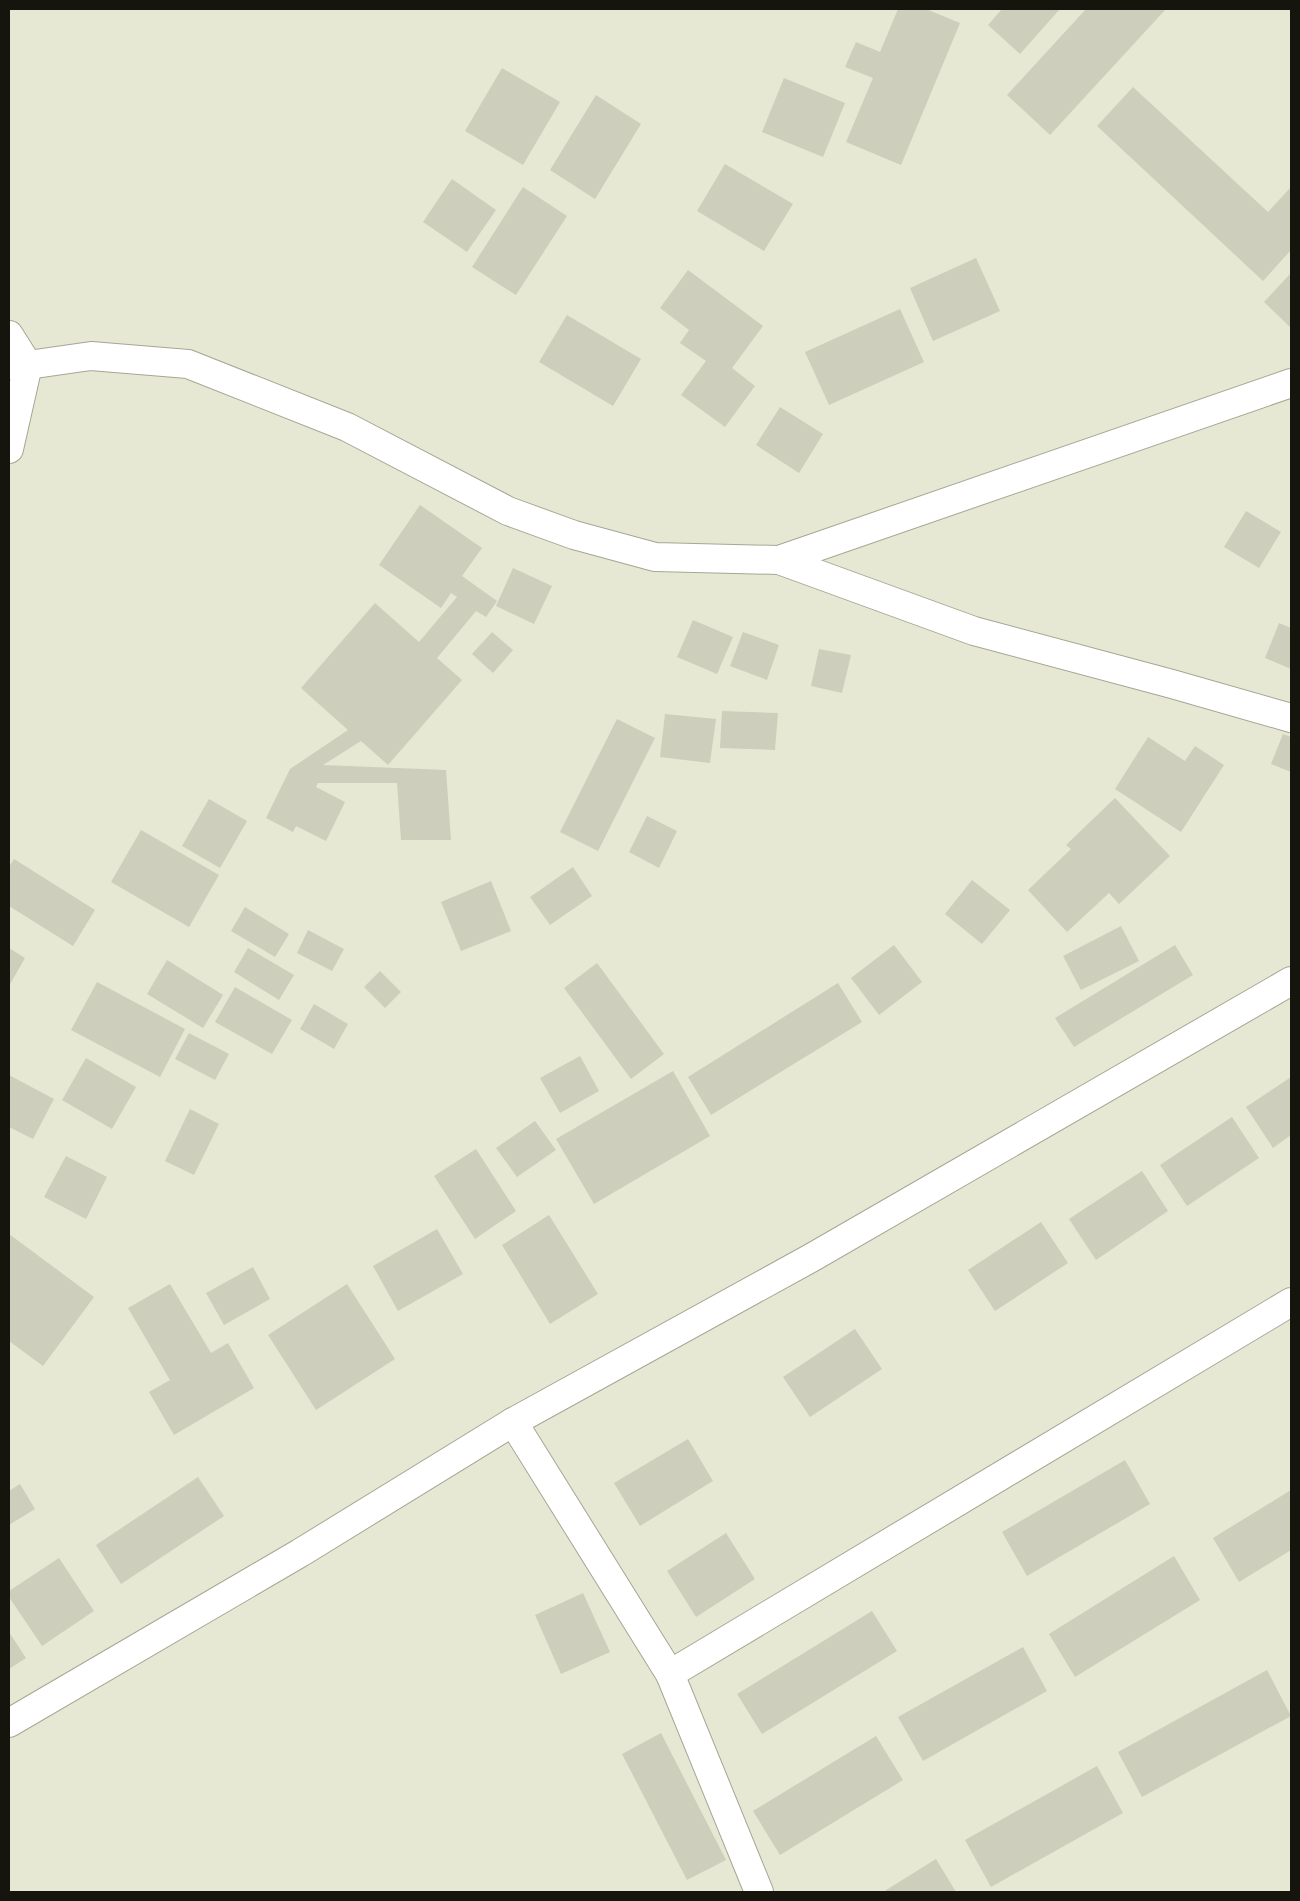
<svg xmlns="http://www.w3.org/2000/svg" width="1300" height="1901" font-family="'Noto Sans',sans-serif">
<rect width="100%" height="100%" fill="#e7e8d4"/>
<g fill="#cdcebb">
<path d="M 898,9 L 926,9 L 960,23 L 901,165 L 846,142 L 873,78 L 845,67 L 856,42 L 880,52 Z"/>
<path d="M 1002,9 L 1060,9 L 1020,54 L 988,25 Z"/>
<path d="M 1086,9 L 1166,9 L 1050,135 L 1007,95 Z"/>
<path d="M 502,68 L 560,102 L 523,165 L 465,131 Z"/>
<path d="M 784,78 L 845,103 L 823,157 L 762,132 Z"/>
<path d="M 1133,87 L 1268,212 L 1291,187 L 1291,250 L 1263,281 L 1097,126 Z"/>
<path d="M 596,95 L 641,124 L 595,199 L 550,170 Z"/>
<path d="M 725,164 L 793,204 L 764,251 L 697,211 Z"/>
<path d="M 452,179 L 496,210 L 467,252 L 423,222 Z"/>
<path d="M 523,187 L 567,216 L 516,295 L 472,267 Z"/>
<path d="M 976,258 L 1000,311 L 933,341 L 910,288 Z"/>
<path d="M 688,270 L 763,326 L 732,368 L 755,386 L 725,427 L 681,395 L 706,361 L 680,343 L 689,330 L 660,308 Z"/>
<path d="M 1291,273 L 1291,328 L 1264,302 Z"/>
<path d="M 900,309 L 924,362 L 829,405 L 805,352 Z"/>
<path d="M 567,315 L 641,359 L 613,406 L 539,362 Z"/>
<path d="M 780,407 L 823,434 L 799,473 L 756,445 Z"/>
<path d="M 420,505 L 482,548 L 462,576 L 497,601 L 486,617 L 476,611 L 437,658 L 462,680 L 388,765 L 361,741 L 323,765 L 446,770 L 451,840 L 401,840 L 397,783 L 318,783 L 316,787 L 345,802 L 326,841 L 296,826 L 293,832 L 266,818 L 290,769 L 348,730 L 301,688 L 375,603 L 419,642 L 457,597 L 451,593 L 441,608 L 379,565 Z"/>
<path d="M 1246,511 L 1281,532 L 1259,568 L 1224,547 Z"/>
<path d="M 513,568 L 552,586 L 534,624 L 496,606 Z"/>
<path d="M 693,620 L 733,637 L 717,674 L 677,657 Z"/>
<path d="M 1279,623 L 1291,628 L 1291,669 L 1265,658 Z"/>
<path d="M 492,632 L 513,650 L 493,673 L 472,654 Z"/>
<path d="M 743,632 L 779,645 L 767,680 L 730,666 Z"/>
<path d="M 819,649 L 851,655 L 842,693 L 811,686 Z"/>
<path d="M 722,711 L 778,713 L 775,750 L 720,748 Z"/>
<path d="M 665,714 L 716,719 L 710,763 L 660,757 Z"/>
<path d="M 617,719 L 655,738 L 598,851 L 560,832 Z"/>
<path d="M 1283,734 L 1291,737 L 1291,772 L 1271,764 Z"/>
<path d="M 1148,737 L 1185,761 L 1195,746 L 1224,765 L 1181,832 L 1115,789 Z"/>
<path d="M 1115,798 L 1170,856 L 1119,904 L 1109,893 L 1067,932 L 1028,890 L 1071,849 L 1066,845 Z"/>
<path d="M 209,799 L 247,821 L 220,868 L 182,846 Z"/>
<path d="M 647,816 L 677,831 L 659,868 L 629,852 Z"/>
<path d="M 141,830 L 219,875 L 189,927 L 111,882 Z"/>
<path d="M 14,859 L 95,910 L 73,946 L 9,906 L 9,867 Z"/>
<path d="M 573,867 L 592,896 L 550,925 L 530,897 Z"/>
<path d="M 972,880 L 1010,910 L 982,944 L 945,914 Z"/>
<path d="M 491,881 L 511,931 L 461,951 L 441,902 Z"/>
<path d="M 245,907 L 289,934 L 275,957 L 231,931 Z"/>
<path d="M 1121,926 L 1139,961 L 1081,990 L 1063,956 Z"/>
<path d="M 308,930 L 344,949 L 332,971 L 297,953 Z"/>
<path d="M 894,945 L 922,982 L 879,1015 L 851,978 Z"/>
<path d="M 1175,945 L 1193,975 L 1074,1047 L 1055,1018 Z"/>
<path d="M 9,948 L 25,958 L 9,986 Z"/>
<path d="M 248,948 L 294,975 L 279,1000 L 234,972 Z"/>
<path d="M 167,960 L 223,995 L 203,1028 L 147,994 Z"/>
<path d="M 597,963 L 664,1054 L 631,1079 L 564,988 Z"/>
<path d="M 380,971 L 401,992 L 385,1008 L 364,987 Z"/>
<path d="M 97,982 L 185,1029 L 160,1077 L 71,1030 Z"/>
<path d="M 838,983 L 862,1022 L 711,1115 L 688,1077 Z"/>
<path d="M 235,987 L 292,1020 L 272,1054 L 215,1022 Z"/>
<path d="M 314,1004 L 348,1024 L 334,1049 L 300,1029 Z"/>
<path d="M 189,1033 L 229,1054 L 215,1080 L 175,1059 Z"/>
<path d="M 580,1056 L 599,1091 L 560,1113 L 540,1078 Z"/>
<path d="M 86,1058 L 136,1087 L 112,1129 L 62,1100 Z"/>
<path d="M 673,1071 L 710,1136 L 594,1204 L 556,1139 Z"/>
<path d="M 9,1075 L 54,1099 L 33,1139 L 9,1127 Z"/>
<path d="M 1291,1077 L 1291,1135 L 1273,1148 L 1246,1107 Z"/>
<path d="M 190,1109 L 219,1124 L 194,1175 L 165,1161 Z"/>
<path d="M 1232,1117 L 1259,1158 L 1187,1206 L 1160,1165 Z"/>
<path d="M 535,1121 L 556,1150 L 517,1177 L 496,1148 Z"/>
<path d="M 476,1149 L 516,1211 L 475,1239 L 434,1176 Z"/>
<path d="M 66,1156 L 107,1177 L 86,1219 L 44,1197 Z"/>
<path d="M 1142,1171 L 1168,1211 L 1096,1260 L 1069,1219 Z"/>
<path d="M 549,1215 L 598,1294 L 550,1324 L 502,1245 Z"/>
<path d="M 1041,1222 L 1068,1263 L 995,1311 L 968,1270 Z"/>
<path d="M 437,1229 L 463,1274 L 398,1311 L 373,1266 Z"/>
<path d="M 9,1234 L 94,1297 L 43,1366 L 9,1341 Z"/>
<path d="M 253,1267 L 270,1299 L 224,1325 L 206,1293 Z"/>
<path d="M 170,1284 L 211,1353 L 228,1343 L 254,1388 L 174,1435 L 149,1392 L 170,1380 L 128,1308 Z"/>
<path d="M 347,1284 L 395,1359 L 316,1410 L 268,1335 Z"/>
<path d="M 855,1329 L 882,1369 L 810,1417 L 783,1377 Z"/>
<path d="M 688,1439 L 713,1481 L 640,1526 L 614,1483 Z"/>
<path d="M 1125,1460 L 1150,1504 L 1027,1576 L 1002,1532 Z"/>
<path d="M 198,1477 L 224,1516 L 121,1584 L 96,1545 Z"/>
<path d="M 20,1484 L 35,1509 L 9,1525 L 9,1491 Z"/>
<path d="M 1291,1490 L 1291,1550 L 1239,1582 L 1213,1538 Z"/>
<path d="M 726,1533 L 755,1579 L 696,1617 L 667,1571 Z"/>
<path d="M 1174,1556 L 1200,1600 L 1075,1677 L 1049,1634 Z"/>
<path d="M 59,1558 L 94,1611 L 42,1646 L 9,1597 L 9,1591 Z"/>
<path d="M 583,1593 L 610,1652 L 561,1674 L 535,1615 Z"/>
<path d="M 872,1611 L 897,1651 L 762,1734 L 737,1694 Z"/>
<path d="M 9,1632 L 26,1658 L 9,1669 Z"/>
<path d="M 1023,1647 L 1047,1691 L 923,1761 L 898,1717 Z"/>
<path d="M 1267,1670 L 1291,1716 L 1142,1797 L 1118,1752 Z"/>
<path d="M 661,1733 L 726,1860 L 687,1880 L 622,1754 Z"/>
<path d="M 876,1736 L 903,1780 L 780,1855 L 753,1811 Z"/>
<path d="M 1097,1766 L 1123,1813 L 991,1887 L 965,1840 Z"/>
<path d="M 936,1859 L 956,1892 L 883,1892 Z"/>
</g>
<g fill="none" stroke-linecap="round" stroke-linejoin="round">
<defs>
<g id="minor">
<path d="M 9,335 L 28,365 L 91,356 L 188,364 L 347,427 L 508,511 L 574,535 L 655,557 L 779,560 L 1291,383"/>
<path d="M 9,449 L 28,365 L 10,365"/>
<path d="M 779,560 L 974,631 L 1172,684 L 1291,718"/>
<path d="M 513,1422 L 670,1674"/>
<path d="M 9,1723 L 300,1553 L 513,1422 L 811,1258 L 1291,981"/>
<path d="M 759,1892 L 670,1674 L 1291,1302"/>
</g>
</defs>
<use href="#minor" stroke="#a6a694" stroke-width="30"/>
<use href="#minor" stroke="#fff" stroke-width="28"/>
</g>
<rect width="1300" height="1901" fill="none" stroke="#15150e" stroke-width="20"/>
</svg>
